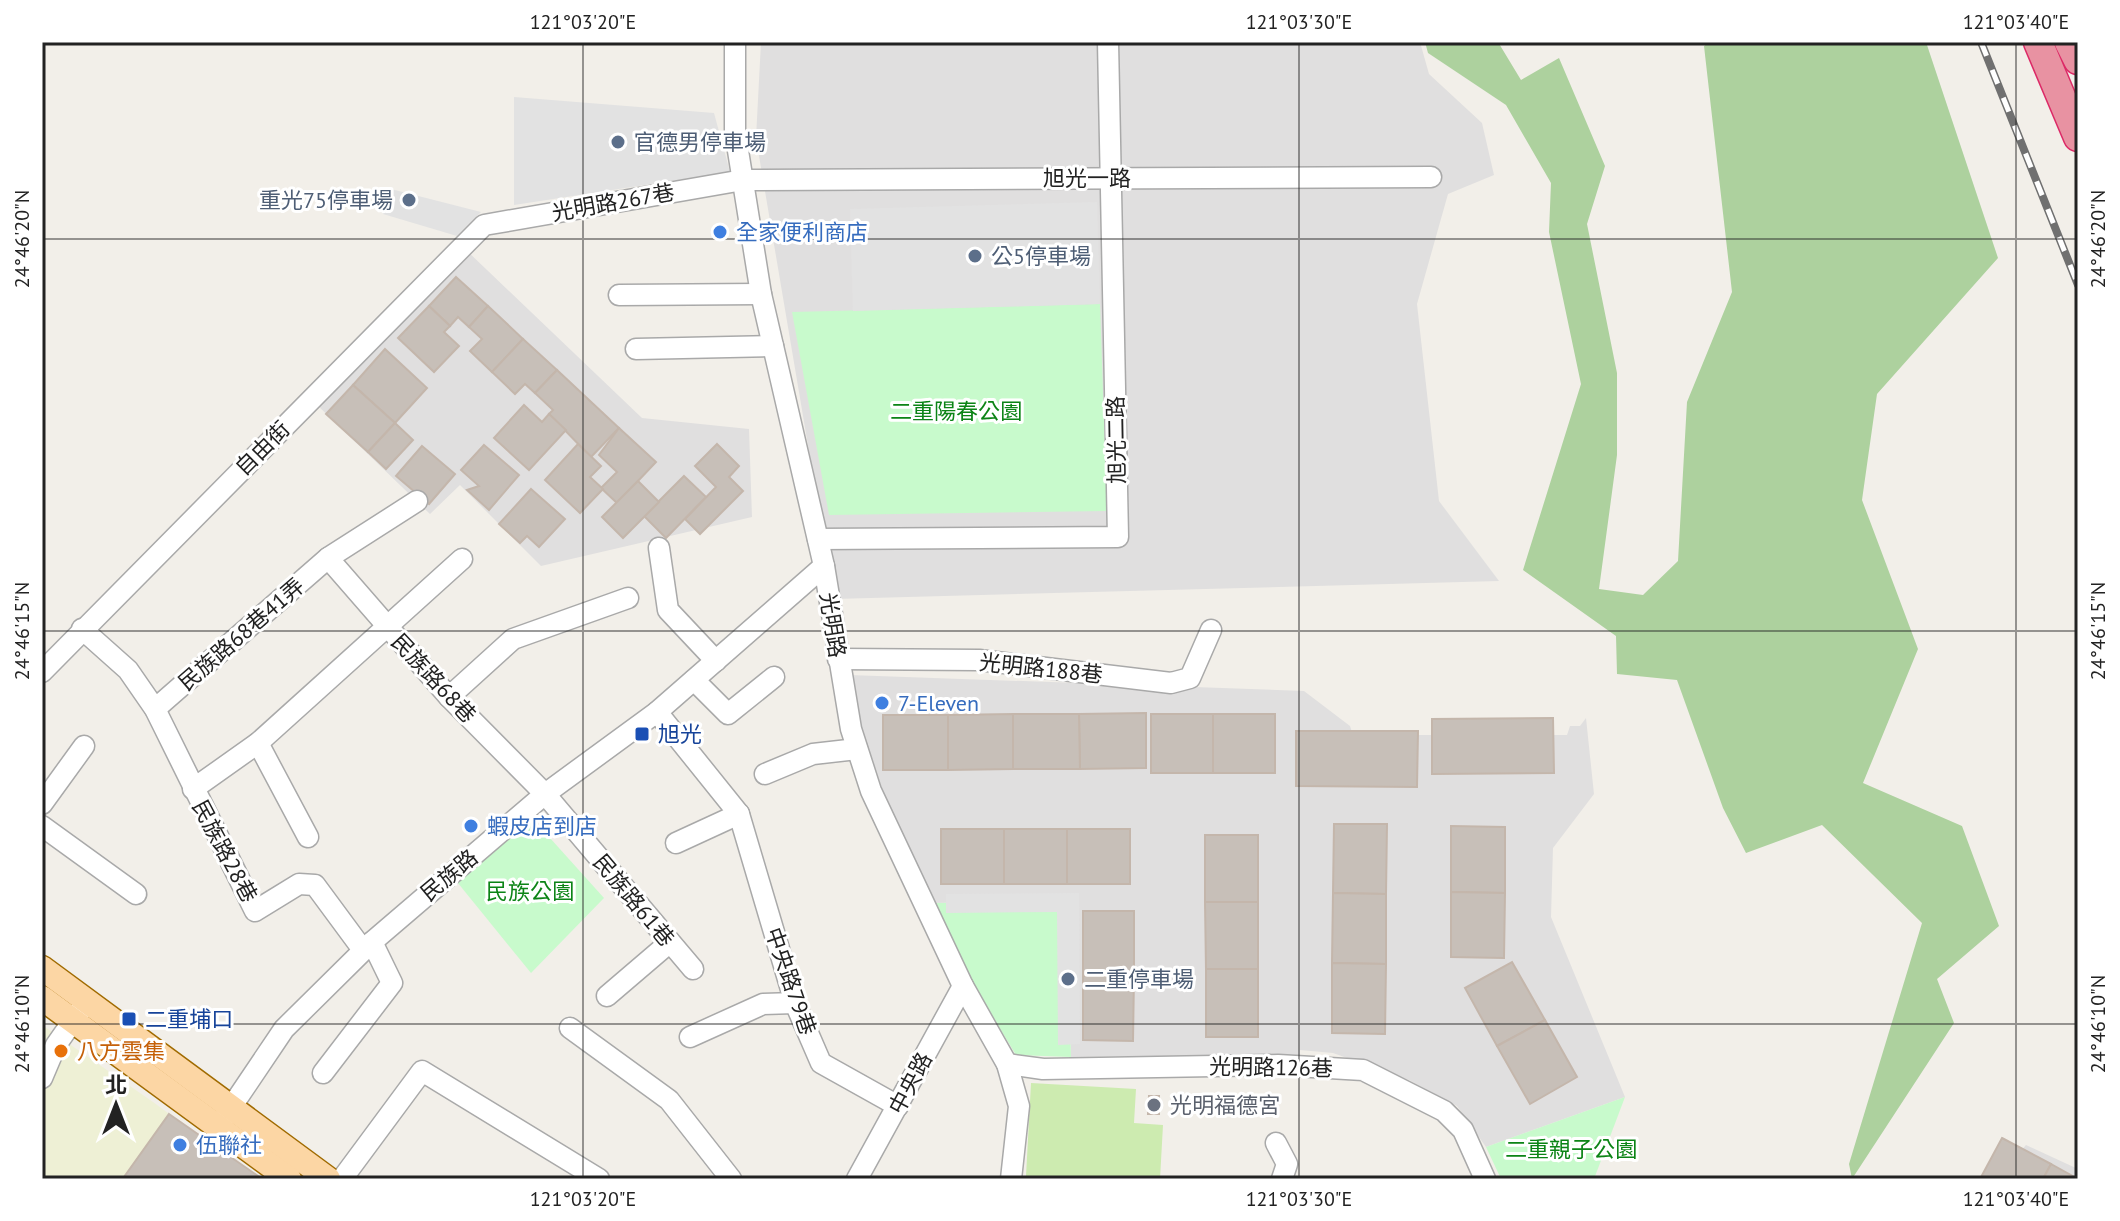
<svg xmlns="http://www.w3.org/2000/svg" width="2120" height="1221" font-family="'PT Sans','Noto Sans TC',sans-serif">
<rect width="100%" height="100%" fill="#f2efe9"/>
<g fill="#e0dfdf">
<path d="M 761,42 L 1420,42 L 1429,74 L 1482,123 L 1494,175 L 1448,194 L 1417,304 L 1439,501 L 1499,581 L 834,599 L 756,138 Z"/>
<path d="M 464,248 L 642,418 L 749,429 L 752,517 L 541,566 L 460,485 L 430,514 L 315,403 Z"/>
<path d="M 849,675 L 1304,691 L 1350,726 L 1353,735 L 1567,735 L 1570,726 L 1580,726 L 1586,718 L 1594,794 L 1553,848 L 1551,917 L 1625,1097 L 1486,1147 L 1457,1106 L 1409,1080 L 1333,1053 L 1300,1050 L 1300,1055 L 1071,1057 L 1067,902 L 925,903 L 887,803 L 858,717 Z"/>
<path d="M 2026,1145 L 2078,1169 L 2078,1179 L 1995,1179 Z"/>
</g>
<path fill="#eef0d5" d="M 42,1025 L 153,1102 L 258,1179 L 42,1179 Z"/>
<path fill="#cdebb0" d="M 1031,1083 L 1136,1089 L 1134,1123 L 1163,1125 L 1160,1179 L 1026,1176 Z"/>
<path fill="#add19e" d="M 1425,42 L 1498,42 L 1521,80 L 1559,58 L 1605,166 L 1587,224 L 1617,373 L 1617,455 L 1599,589 L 1643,595 L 1678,561 L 1687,402 L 1732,292 L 1704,46 L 1709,42 L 1926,42 L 1998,258 L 1877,394 L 1862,500 L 1918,649 L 1863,783 L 1962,826 L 1999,926 L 1937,979 L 1954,1023 L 1852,1179 L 1849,1164 L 1922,923 L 1822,825 L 1746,853 L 1723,808 L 1677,680 L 1617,674 L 1616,636 L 1523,570 L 1581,384 L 1549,232 L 1551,183 L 1506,105 L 1428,53 Z"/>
<g fill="#c8facc">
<path d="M 1100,304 L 1107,511 L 829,515 L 792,312 Z"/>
<path d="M 523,808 L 604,898 L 531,973 L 449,872 Z"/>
<path d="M 1067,902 L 1071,1057 L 1016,1055 L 968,976 L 933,903 Z"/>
<path d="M 1625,1097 L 1594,1179 L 1501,1179 L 1486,1147 Z"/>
</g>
<g fill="#e2e2e2">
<path d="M 514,97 L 714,113 L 730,172 L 514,205 Z"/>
<path d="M 387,188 L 481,212 L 457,236 L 383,214 Z"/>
<path d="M 1097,202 L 1100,304 L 853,311 L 850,209 Z"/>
<path d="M 1079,893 L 1080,1044 L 1058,1045 L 1057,912 L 946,913 L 946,894 Z"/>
</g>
<g fill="#c7bfb8" stroke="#c4b6ab" stroke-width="2">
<path d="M 456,277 L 488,306 L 469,327 L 458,317 L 450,326 L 429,306 Z"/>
<path d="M 429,306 L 450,326 L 444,332 L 459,346 L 434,372 L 398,338 Z"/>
<path d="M 488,306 L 523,339 L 492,372 L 470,351 L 482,339 L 469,327 Z"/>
<path d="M 523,339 L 557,370 L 535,393 L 525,384 L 515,394 L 492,372 Z"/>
<path d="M 385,349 L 427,388 L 395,423 L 353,385 Z"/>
<path d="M 557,370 L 619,428 L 591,457 L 549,414 L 553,410 L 535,393 Z"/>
<path d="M 353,385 L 395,423 L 368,452 L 326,414 Z"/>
<path d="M 524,405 L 542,422 L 549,414 L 566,430 L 529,470 L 494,438 Z"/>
<path d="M 395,423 L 413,440 L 386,469 L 368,452 Z"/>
<path d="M 619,428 L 656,462 L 617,503 L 601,488 L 617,472 L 599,455 Z"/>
<path d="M 578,444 L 601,466 L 590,477 L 603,489 L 580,513 L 545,480 Z"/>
<path d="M 717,444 L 739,466 L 729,477 L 743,491 L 700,534 L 685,519 L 716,487 L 695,466 Z"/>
<path d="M 484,445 L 519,475 L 489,510 L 467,490 L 479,486 L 461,470 Z"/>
<path d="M 422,446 L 455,474 L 429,504 L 396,476 Z"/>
<path d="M 684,476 L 706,497 L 666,538 L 644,516 Z"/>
<path d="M 638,481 L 659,502 L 623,538 L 602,517 Z"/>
<path d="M 531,489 L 565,519 L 539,547 L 527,536 L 520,543 L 499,524 Z"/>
<path d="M 1146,713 L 1146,768 L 1080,769 L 1079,714 Z"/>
<path d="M 1013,714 L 1013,769 L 948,770 L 948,715 Z"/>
<path d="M 1013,714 L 1079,714 L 1080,769 L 1013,769 Z"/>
<rect x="1151" y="714" width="62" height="59"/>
<rect x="1213" y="714" width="62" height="59"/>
<rect x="883" y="715" width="65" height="55"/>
<path d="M 1553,718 L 1554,773 L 1432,774 L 1432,719 Z"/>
<path d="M 1296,731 L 1418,731 L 1417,787 L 1296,786 Z"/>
<path d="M 1334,824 L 1387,824 L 1386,894 L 1333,893 Z"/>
<path d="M 1451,826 L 1505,827 L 1505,893 L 1451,892 Z"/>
<rect x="941" y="829" width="63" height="55"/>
<rect x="1004" y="829" width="63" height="55"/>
<rect x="1067" y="829" width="63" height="55"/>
<rect x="1205" y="835" width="53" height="67"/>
<path d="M 1451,892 L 1505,893 L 1504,958 L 1451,957 Z"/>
<path d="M 1333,893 L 1386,894 L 1386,964 L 1332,963 Z"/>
<path d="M 1205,902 L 1258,902 L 1258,969 L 1206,969 Z"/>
<rect x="1083" y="911" width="51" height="65"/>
<path d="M 1512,962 L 1545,1020 L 1497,1046 L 1465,988 Z"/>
<path d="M 1332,963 L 1386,964 L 1385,1034 L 1332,1033 Z"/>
<rect x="1206" y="969" width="52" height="68"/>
<path d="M 1083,976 L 1134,976 L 1133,1041 L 1083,1040 Z"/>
<path d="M 1545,1020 L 1577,1077 L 1530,1104 L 1497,1046 Z"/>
<path d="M 1149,1096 L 1159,1096 L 1159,1114 L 1148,1114 Z"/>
<path d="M 169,1114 L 258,1176 L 256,1179 L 124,1177 Z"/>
<path d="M 2002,1138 L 2051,1164 L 2043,1179 L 1980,1179 Z"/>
<path d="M 2051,1164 L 2078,1179 L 2043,1179 Z"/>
</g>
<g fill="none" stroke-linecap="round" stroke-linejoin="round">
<defs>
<g id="minor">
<path d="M 735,42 L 735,132 L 761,294 L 824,566 L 851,729 L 871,791 L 963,986 L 1007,1064 L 1019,1106 L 1011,1179"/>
<path d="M 619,295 L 761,294"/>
<path d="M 636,349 L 773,346"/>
<path d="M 818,539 L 1118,537 L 1108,42"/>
<path d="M 659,548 L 668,610 L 716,661"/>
<path d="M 328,558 L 449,697 L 545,794 L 693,969"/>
<path d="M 82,629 L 128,670 L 155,709 L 255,911 L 299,884 L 315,885 L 363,950"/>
<path d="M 838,659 L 979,660 L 1171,683 L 1190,678 L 1211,630"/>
<path d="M 42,672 L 484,225 L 743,180 L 1431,177"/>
<path d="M 694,680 L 728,714 L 774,677"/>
<path d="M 449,697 L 513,639 L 628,598"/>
<path d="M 155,709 L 328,558 L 417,501"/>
<path d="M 657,712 L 739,814 L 795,1003 L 821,1063 L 898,1106"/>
<path d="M 258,743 L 308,837"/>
<path d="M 765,774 L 813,754 L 857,749"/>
<path d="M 193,789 L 258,743 L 462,559"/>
<path d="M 42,804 L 84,746"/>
<path d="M 42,826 L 136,894"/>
<path d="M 676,843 L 739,814"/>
<path d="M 607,996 L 669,943"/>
<path d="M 570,1028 L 669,1100 L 731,1179"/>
<path d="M 690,1037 L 763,1004 L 795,1003"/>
<path d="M 1007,1064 L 1043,1069 L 1278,1065 L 1363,1070 L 1444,1111 L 1463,1130 L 1485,1179"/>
<path d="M 323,1073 L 392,983 L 372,942"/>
<path d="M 42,1078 L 56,1045 L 82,1008"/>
<path d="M 224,1118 L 284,1029 L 372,942 L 545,794 L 657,712 L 824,566"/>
<path d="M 1276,1143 L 1287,1164 L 1282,1179"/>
<path d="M 342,1179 L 422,1071 L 599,1179"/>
<path d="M 857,1179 L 963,986"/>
</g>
<g id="major">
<path d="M 42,968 L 328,1179"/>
<path d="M 42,998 L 289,1179"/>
</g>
<g id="highway">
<path d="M 2038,42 L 2078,137"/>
<path d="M 2069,42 L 2078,60"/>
</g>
</defs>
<use href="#minor" stroke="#a9a9a9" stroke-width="23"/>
<use href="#major" stroke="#a06b00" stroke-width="27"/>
<use href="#highway" stroke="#dc2a67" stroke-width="31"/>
<use href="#minor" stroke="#fff" stroke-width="20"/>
<use href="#major" stroke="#fcd6a4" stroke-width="24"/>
<use href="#highway" stroke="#e892a2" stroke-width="28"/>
<defs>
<path id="rail" d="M 1981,42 L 2078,285"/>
</defs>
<use href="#rail" stroke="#707070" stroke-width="8"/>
<use href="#rail" stroke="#fff" stroke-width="5" stroke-dasharray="15" stroke-linecap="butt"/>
</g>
<path fill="none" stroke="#222" stroke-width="2" stroke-opacity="0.45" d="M 583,42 L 583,1179M 1299,42 L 1299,1179M 2016,42 L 2016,1179M 42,239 L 2078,239M 42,631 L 2078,631M 42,1024 L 2078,1024"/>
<g fill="#5c6f8a" stroke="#fff" stroke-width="3">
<circle cx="618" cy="142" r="8"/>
<circle cx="409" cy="200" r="8"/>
<circle cx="975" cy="256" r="8"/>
<circle cx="1068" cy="979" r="8"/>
</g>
<g fill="#3f7fe0" stroke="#fff" stroke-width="3">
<circle cx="720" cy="232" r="8"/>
<circle cx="882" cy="703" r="8"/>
<circle cx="471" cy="826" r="8"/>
<circle cx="180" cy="1145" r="8"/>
</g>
<g fill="#1a4fb4" stroke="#fff" stroke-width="3">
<rect x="634" y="726" width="16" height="16" rx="4"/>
<rect x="121" y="1011" width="16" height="16" rx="4"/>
</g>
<circle fill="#e8710a" stroke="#fff" stroke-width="3" cx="61" cy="1051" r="8"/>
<circle fill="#6b7280" stroke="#fff" stroke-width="3" cx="1154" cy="1105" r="8"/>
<g text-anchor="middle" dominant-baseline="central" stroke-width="6" stroke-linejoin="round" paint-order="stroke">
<g font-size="22" fill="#4e5e75" stroke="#fff" text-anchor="start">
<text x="634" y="142">官德男停車場</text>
<text x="393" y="200" text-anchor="end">重光75停車場</text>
<text x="991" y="256">公5停車場</text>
<text x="1084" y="979">二重停車場</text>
</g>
<g font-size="22" fill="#222" stroke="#fff">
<text x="1087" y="178">旭光一路</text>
<text transform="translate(613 202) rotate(-10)">光明路267巷</text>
<text transform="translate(1116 440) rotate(-91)">旭光二路</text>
<text transform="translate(262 448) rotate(-45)">自由街</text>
<text transform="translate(833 625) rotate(81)">光明路</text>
<text transform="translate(241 634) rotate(-41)">民族路68巷41弄</text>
<text transform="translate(1041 668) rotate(6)">光明路188巷</text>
<text transform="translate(434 678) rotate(47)">民族路68巷</text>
<text transform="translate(225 851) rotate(62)">民族路28巷</text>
<text transform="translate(449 875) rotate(-40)">民族路</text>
<text transform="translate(634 900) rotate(50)">民族路61巷</text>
<text transform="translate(791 981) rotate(71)">中央路79巷</text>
<text transform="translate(1271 1067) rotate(1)">光明路126巷</text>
<text transform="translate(910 1083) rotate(-62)">中央路</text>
</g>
<g font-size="22" fill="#366cbe" stroke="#fff" text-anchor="start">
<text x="736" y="232">全家便利商店</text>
<text x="898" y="703">7-Eleven</text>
<text x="487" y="826">蝦皮店到店</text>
<text x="196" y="1145">伍聯社</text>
</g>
<g font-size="22" fill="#0c8416" stroke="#fff">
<text x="956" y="411">二重陽春公園</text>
<text x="530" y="891">民族公園</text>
<text x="1571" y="1149">二重親子公園</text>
</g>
<g font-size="22" fill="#164399" stroke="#fff" text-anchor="start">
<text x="658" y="734">旭光</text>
<text x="145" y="1019">二重埔口</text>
</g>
<g font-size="22" fill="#c56008" stroke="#fff" text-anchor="start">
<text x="77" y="1051">八方雲集</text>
</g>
<g font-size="22" fill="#5b616d" stroke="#fff" text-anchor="start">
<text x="1170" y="1105">光明福德宮</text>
</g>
</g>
<rect width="2120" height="1221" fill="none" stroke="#ffffff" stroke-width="88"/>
<g transform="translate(116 1105)" stroke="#ffffff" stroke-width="6" paint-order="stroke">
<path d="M0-6L14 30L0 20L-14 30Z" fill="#222222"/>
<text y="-12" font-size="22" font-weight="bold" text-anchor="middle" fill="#222222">北</text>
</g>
<rect x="44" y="44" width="2032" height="1133" fill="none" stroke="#222" stroke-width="3"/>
<g font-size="20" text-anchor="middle" fill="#222">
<text x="583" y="29">121°03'20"E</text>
<text x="1299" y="29">121°03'30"E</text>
<text x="2016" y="29">121°03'40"E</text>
<text transform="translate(22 239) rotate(-90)" y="7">24°46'20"N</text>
<text transform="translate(2098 239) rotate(-90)" y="7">24°46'20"N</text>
<text transform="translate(22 631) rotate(-90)" y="7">24°46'15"N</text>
<text transform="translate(2098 631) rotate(-90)" y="7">24°46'15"N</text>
<text transform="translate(22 1024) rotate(-90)" y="7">24°46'10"N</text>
<text transform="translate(2098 1024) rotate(-90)" y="7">24°46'10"N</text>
<text x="583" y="1206">121°03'20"E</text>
<text x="1299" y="1206">121°03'30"E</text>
<text x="2016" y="1206">121°03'40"E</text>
</g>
</svg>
